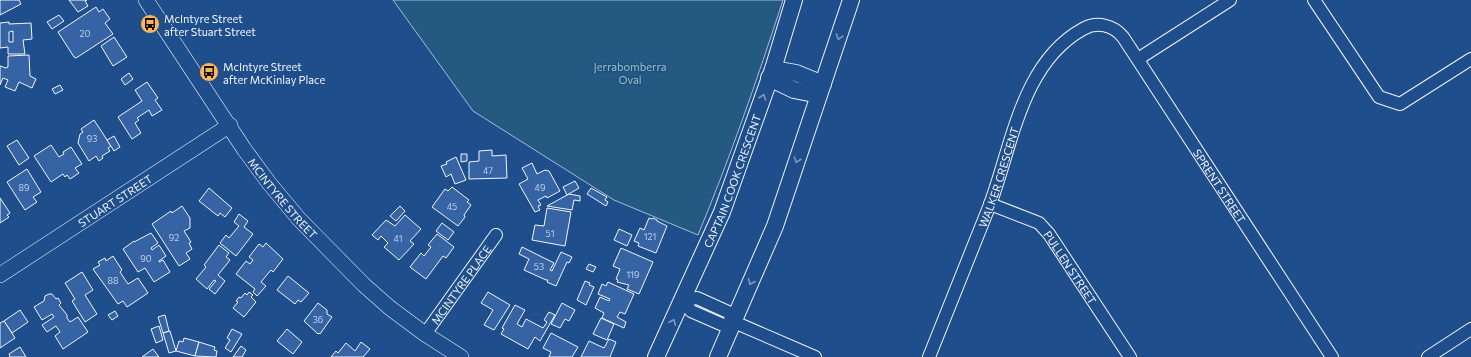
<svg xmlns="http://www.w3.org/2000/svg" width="1471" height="357" font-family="Commissioner,sans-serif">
<rect width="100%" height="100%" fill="#1f4e8c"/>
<path fill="#245a82" stroke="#a8bbd7" d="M 393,0 L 783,0 C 757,80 730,158 698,235 L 614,200 L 473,111 Z"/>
<g fill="#3563a3" stroke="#f2f6ff" fill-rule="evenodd">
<path d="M 0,0 L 19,0 L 21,4 L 0,15 Z"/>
<path d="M 69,0 L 87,0 L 85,1 L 88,6 L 78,12 Z"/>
<path d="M 96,7 L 99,12 L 103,9 L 110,19 L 105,23 L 113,34 L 76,58 L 74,57 L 58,32 Z"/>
<path d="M 59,15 L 64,21 L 52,29 L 47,22 Z"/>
<path d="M 9,22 L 9,24 L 31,23 L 32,39 L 23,40 L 25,54 L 8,54 L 8,47 L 0,48 L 0,23 ZM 13,31 L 13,42 L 9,42 L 9,32 Z"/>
<path d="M 114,37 L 127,57 L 113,66 L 101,46 Z"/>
<path d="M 29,55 L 30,76 L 36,79 L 32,88 L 19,82 L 15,91 L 5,87 L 8,80 L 3,78 L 0,85 L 0,66 L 6,68 L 8,67 L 8,56 Z"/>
<path d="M 129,73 L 133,79 L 125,85 L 121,79 Z"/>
<path d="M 147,82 L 158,98 L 155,100 L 162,110 L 152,116 L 149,110 L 137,118 L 139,120 L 135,123 L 141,133 L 132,139 L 118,117 L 142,101 L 135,90 Z"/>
<path d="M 60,85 L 63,90 L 55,94 L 52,89 Z"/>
<path d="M 94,120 L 111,146 L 108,148 L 110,151 L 102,156 L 103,158 L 99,161 L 96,156 L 89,161 L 78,143 L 80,134 L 83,132 L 81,129 Z"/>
<path d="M 114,136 L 120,147 L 114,151 L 107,140 Z"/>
<path d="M 17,140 L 29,158 L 19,165 L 7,146 Z"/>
<path d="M 51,145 L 59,157 L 64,154 L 63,152 L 71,147 L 82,164 L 75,168 L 79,173 L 70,179 L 67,175 L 65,177 L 63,174 L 51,182 L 34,156 Z"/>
<path d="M 492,150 L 492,156 L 506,155 L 507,178 L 469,179 L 469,162 L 479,161 L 479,151 Z"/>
<path d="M 461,154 L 467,154 L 467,161 L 461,162 Z"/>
<path d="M 456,157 L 466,180 L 455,184 L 451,174 L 446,177 L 441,166 L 447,164 L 446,162 Z"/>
<path d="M 532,163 L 537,174 L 545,170 L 549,171 L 560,191 L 547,198 L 546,196 L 538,200 L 541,205 L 538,206 L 540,210 L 535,212 L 519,184 L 528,179 L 522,168 Z"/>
<path d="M 27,169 L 41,192 L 33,197 L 37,202 L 25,210 L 7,182 Z"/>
<path d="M 575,181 L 579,188 L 567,195 L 563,187 Z"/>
<path d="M 452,187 L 469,200 L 467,202 L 471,205 L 464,215 L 465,217 L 458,226 L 432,207 L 445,189 L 448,191 Z"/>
<path d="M 209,188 L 232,208 L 225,217 L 220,213 L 218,216 L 199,201 Z"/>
<path d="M 591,188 L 607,197 L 605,200 L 608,202 L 606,206 L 587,194 Z"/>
<path d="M 569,194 L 580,196 L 580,201 L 574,200 L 572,210 L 547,206 Z"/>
<path d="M 0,198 L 10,213 L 7,215 L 9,217 L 0,223 Z"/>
<path d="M 182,206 L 190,218 L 190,228 L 184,231 L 191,242 L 189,243 L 192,249 L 186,253 L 190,259 L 179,266 L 152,224 L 171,211 L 172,213 Z"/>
<path d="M 400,206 L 405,211 L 396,221 L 390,216 Z"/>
<path d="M 547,208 L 571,212 L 565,246 L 532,240 L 535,225 L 544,226 Z"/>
<path d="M 239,214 L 248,221 L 244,227 L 253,234 L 236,256 L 220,243 L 226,235 L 229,238 L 239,226 L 234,222 Z"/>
<path d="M 405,215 L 421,229 L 410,241 L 414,244 L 399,260 L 384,247 L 388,243 L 381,236 L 378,240 L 372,235 L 386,220 L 395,226 Z"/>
<path d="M 649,218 L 652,219 L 653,218 L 657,220 L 657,221 L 667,226 L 656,253 L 638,246 L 639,243 L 634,241 L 640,228 L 644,230 Z"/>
<path d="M 442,223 L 454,232 L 448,240 L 436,231 Z"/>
<path d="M 619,229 L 632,235 L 627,246 L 614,240 Z"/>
<path d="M 151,233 L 158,243 L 151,248 L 152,250 L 159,245 L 166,256 L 159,261 L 159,262 L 163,260 L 170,272 L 154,282 L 145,268 L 138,272 L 123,249 L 134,241 L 134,242 Z"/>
<path d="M 437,234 L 454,247 L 446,258 L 443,256 L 426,279 L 410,267 L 421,253 L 424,256 L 431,247 L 428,245 Z"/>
<path d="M 266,243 L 283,259 L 273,272 L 271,270 L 261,282 L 266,286 L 257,296 L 253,292 L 255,289 L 236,274 L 246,261 L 250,264 L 253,260 L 249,257 L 259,244 L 263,247 Z"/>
<path d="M 219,245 L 229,253 L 226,257 L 230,260 L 218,275 L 225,281 L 215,294 L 209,289 L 216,281 L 214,280 L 207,289 L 196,279 L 206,267 L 204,265 Z"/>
<path d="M 522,247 L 554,263 L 550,270 L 552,271 L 561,252 L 572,257 L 569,263 L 567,262 L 556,286 L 547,282 L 548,280 L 546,280 L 524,270 L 529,259 L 519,254 Z"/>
<path d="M 621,248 L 653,262 L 639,294 L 627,289 L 629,285 L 617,282 L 618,280 L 616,279 L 620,269 L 613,266 Z"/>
<path d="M 113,256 L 122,270 L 120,272 L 128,284 L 138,278 L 148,293 L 127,307 L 123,301 L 118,304 L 93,269 L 100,265 L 98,262 L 105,258 L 106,261 Z"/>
<path d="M 589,264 L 596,267 L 593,272 L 586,269 Z"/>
<path d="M 82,272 L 93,290 L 85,295 L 97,314 L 85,322 L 72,301 L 75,299 L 65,283 Z"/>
<path d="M 288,276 L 309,293 L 301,302 L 298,300 L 295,304 L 277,290 Z"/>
<path d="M 585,281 L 590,283 L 589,285 L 594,287 L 586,305 L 577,300 Z"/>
<path d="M 608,282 L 634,294 L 625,314 L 620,312 L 617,317 L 626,322 L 624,328 L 602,318 L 604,313 L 595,308 L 600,297 L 609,301 L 610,299 L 598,294 L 602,284 L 606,286 Z"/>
<path d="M 249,292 L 253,295 L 251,297 L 256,302 L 244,317 L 233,308 L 238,302 L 236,301 L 239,297 L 241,298 L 245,293 L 247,295 Z"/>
<path d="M 488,292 L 510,305 L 494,330 L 484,325 L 493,310 L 481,303 Z"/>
<path d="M 49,294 L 52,294 L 56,299 L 58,298 L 61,303 L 59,305 L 67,315 L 67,318 L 70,322 L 78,317 L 88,332 L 63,349 L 55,336 L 60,332 L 56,326 L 47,332 L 42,325 L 54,317 L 52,314 L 42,320 L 34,307 L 44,301 L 45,296 Z"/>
<path d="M 318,303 L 327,310 L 327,314 L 332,317 L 320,334 L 319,333 L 318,334 L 304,321 Z"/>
<path d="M 562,303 L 575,310 L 569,321 L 565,319 L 560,328 L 551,324 Z"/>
<path d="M 515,305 L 525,310 L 517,324 L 522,327 L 526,319 L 543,328 L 547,322 L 544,320 L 549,312 L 555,315 L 540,341 L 535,337 L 528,349 L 501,334 L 504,329 L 502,328 Z"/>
<path d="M 20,310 L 28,322 L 12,333 L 4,321 Z"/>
<path d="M 115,311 L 118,316 L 112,320 L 108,315 Z"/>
<path d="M 165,315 L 169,331 L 163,333 L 158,317 Z"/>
<path d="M 601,318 L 614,324 L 607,340 L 593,334 Z"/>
<path d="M 4,321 L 15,338 L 0,348 L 0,323 Z"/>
<path d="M 159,326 L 163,340 L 156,343 L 151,329 Z"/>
<path d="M 232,329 L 242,334 L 231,352 L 225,348 L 230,340 L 227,338 Z"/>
<path d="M 287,329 L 302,342 L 293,354 L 277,341 Z"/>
<path d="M 170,331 L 176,351 L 169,353 L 163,333 Z"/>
<path d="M 551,333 L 578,347 L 572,357 L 549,357 L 551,352 L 543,348 Z"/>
<path d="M 184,338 L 199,342 L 195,356 L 176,351 L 179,341 L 183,342 Z"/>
<path d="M 609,339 L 616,342 L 610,357 L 581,357 L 589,341 L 604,348 Z"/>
<path d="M 199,342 L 215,347 L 214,350 L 217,351 L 216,357 L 195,356 Z"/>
<path d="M 361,342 L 370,349 L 363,357 L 331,357 L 336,351 L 338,353 L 346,343 L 355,351 Z"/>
<path d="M 241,346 L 246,350 L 242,357 L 233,357 Z"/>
<path d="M 20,347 L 26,357 L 10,357 L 9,354 Z"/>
<path d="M 153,349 L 159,357 L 142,357 Z"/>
</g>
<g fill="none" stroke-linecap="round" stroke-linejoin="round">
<defs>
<g id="minor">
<path d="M 1314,0 L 1379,97 L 1400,104 L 1471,59"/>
<path d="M 1138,59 L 1230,0"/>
<path id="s1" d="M 990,204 L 1039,223 L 1049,234 L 1130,357"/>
<path d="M 683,300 L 691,311 L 723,325 L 734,322 L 815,357"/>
<path d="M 683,300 L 697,298 L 728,312 L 734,322"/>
<path id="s2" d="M 425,334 L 496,235"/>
<path id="s3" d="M 929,357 C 949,307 969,257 989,207 C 1012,147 1021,63 1083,29 C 1097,21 1113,25 1123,37 L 1332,357"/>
<path d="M 1428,357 L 1471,329"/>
</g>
<g id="tertiary">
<path id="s4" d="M 146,0 L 244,149 L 269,183 L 299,219 L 364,285 L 390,308 L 425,334 L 461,357"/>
<path id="s5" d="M 0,275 L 230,125"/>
</g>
<g id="secondary">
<path d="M 773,69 L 796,73 L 823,84"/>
<path d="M 769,78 L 794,90 L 819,95"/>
<path id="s6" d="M 656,357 L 722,212 L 773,69 L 794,0"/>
<path d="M 718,357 L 775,226 L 851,0"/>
</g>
</defs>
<use href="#minor" stroke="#f2f6ff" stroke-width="14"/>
<use href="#tertiary" stroke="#f2f6ff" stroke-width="16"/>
<use href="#secondary" stroke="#f2f6ff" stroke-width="18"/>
<use href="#minor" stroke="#1f4e8c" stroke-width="12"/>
<use href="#tertiary" stroke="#1f4e8c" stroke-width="15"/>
<use href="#secondary" stroke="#1f4e8c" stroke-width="16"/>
</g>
<defs><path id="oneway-chevron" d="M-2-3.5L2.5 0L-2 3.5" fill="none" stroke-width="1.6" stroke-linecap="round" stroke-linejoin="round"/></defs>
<g stroke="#7e9ac0">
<use href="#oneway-chevron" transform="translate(839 37) rotate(109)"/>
<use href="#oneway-chevron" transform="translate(763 97) rotate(-71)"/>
<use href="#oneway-chevron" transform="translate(797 160) rotate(109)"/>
<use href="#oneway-chevron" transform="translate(751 282) rotate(113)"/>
<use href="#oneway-chevron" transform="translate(673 322) rotate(-65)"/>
</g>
<defs>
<symbol id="bus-disc" viewBox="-11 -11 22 22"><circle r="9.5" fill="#ffb74d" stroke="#1f4e8c"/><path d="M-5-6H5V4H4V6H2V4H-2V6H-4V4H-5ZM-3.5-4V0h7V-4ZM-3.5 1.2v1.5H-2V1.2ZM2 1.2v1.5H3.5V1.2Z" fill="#111"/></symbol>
</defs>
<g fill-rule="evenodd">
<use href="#bus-disc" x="139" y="13" width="22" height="22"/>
<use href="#bus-disc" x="198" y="61" width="22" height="22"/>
</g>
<g text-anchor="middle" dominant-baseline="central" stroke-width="3" stroke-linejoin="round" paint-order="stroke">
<g font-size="9" fill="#c3d1e8">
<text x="85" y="33">20</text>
<text x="92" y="138">93</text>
<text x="488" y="170">47</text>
<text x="24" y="187">89</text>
<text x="540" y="187">49</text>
<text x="452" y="206">45</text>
<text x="550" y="233">51</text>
<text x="650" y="236">121</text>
<text x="174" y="237">92</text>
<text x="398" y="238">41</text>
<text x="146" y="258">90</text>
<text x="539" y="266">53</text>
<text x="633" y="274">119</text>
<text x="113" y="280">88</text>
<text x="318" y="319">36</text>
</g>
<g font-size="11" fill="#f2f6ff" stroke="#1f4e8c" text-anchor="start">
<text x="164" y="18">McIntyre Street<tspan x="164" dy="13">after Stuart Street</tspan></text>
<text x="223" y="66">McIntyre Street<tspan x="223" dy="13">after McKinlay Place</tspan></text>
</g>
<g font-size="11" fill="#97c8a6" stroke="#1f4e8c">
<text x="630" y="66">Jerrabomberra<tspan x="630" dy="13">Oval</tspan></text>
</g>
<g font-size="11" fill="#f2f6ff" stroke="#1f4e8c">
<text stroke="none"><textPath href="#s3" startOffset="193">WALKER CRESCENT</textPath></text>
<text stroke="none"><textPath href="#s6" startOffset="192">CAPTAIN COOK CRESCENT</textPath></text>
<text stroke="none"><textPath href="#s3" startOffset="590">SPRENT STREET</textPath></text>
<text stroke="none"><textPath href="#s4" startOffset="241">MCINTYRE STREET</textPath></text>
<text stroke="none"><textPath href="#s5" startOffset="137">STUART STREET</textPath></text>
<text stroke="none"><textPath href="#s1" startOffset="107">PULLEN STREET</textPath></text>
<text stroke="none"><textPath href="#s2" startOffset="61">MCINTYRE PLACE</textPath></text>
</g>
</g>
</svg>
